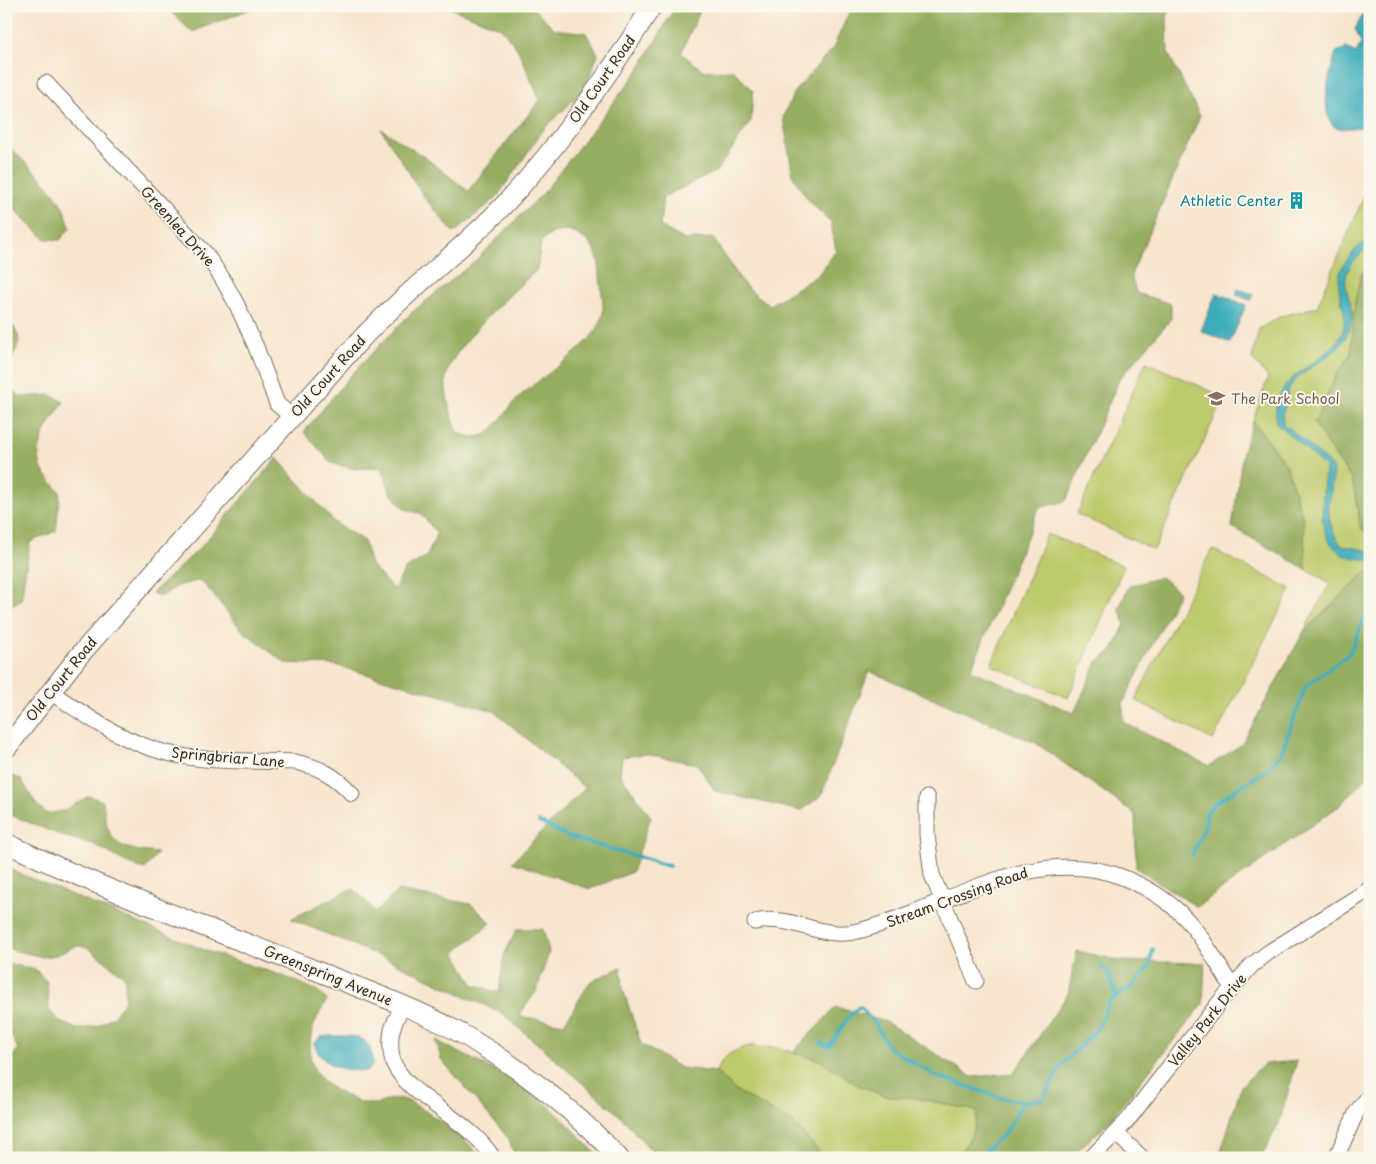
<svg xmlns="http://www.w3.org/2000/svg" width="1376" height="1164" font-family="'Playpen Sans',sans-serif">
<rect width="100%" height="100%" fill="#fbf7ec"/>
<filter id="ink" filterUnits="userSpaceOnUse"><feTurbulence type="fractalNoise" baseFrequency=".02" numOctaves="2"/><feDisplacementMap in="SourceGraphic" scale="10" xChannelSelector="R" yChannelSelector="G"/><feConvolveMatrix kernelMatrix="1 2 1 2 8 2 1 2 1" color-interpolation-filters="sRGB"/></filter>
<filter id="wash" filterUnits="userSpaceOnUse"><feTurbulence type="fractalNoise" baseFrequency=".0096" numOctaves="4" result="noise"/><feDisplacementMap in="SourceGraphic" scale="20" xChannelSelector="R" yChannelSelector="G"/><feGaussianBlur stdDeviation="1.12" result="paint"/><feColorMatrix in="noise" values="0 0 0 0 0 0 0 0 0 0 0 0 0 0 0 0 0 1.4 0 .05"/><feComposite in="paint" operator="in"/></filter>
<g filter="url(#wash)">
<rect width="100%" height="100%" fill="#f7e5ce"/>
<g fill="#bdca6c" stroke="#7c7a45">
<path d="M 1370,182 L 1370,266 L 1361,274 L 1355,302 L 1351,354 L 1337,374 L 1314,423 L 1328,446 L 1352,479 L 1361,528 L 1370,536 L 1370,571 L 1365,573 L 1303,633 L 1330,583 L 1306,569 L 1303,519 L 1286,465 L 1253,421 L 1268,377 L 1252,359 L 1259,329 L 1281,316 L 1317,307 Z"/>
<path d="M 1146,362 L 1224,397 L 1154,550 L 1077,514 Z"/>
<path d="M 1047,534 L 1124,566 L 1068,698 L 991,665 Z"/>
<path d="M 1212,549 L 1291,589 L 1213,740 L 1135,700 Z"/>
<path d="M 750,1046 L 779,1048 L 822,1061 L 858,1085 L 885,1096 L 916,1098 L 978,1111 C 975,1132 969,1143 954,1158 L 825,1158 L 792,1122 L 737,1092 L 716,1072 C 723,1055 732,1051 750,1046 Z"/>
</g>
<g fill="#96ae60" stroke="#686c3f" fill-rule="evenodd">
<path d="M 170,6 L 258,6 L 192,32 L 170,11 Z"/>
<path d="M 445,6 L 531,6 L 555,29 L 586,33 L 598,54 L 585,89 L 544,129 L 496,198 L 454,233 L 425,198 L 381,129 L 426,158 L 468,191 L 540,100 L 518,50 L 501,28 Z"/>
<path d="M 676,6 L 702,6 L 681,53 L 704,71 L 733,70 L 753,91 L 751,121 L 717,171 L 663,197 L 660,226 L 685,240 L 713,238 L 745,286 L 770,305 L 818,275 L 836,251 L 831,222 L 810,202 L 793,177 L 783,117 L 795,91 L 833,48 L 852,6 L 1171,6 L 1167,18 L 1168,53 L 1200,116 L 1131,275 L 1136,293 L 1171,304 L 1171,319 L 1120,378 L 1066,501 L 1039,508 L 971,670 L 1074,713 L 1097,662 L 1113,650 L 1125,624 L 1119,608 L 1129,586 L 1161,577 L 1179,592 L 1123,703 L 1123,722 L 1209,766 L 1242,744 L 1303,633 L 1365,573 L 1370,571 L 1370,774 L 1339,806 L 1197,907 L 1136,868 L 1135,814 L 1036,743 L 869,671 L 821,796 L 801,811 L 715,791 L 697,764 L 646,754 L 622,757 L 620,774 L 651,817 L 632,872 L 590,889 L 512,862 L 585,788 L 494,711 L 335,665 L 285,663 L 242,630 L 201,580 L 179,585 L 161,597 L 152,593 L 199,549 L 277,458 L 334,522 L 364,541 L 371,565 L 394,590 L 405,569 L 427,556 L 437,533 L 420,513 L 405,509 L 391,494 L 382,467 L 355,469 L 331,463 L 304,432 L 351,375 L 410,314 L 474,262 L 544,192 L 638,71 ZM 568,230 C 591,240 599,250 600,276 C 601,289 605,305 602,318 C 595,346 538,378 517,399 C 509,407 494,431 484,435 C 474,439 468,436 458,433 C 452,416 444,396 446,377 C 449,350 515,289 537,270 L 541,241 L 553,233 Z"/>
<path d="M 6,144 C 30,168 64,194 70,228 L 60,240 L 45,239 L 6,201 Z"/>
<path d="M 1370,266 L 1370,536 L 1361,528 L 1352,479 L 1328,446 L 1314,423 L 1337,374 L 1351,354 L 1355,302 L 1361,274 Z"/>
<path d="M 6,317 C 31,346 12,344 9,372 C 8,376 10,383 10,388 L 21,397 L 51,395 L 64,402 C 52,419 33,444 41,467 C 45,476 55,485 60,492 L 56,531 L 30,542 L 21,600 L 6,608 Z"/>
<path d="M 1253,421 L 1286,465 L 1303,519 L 1306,569 L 1232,527 L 1243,451 Z"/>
<path d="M 6,774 L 21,779 L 36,804 L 47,814 L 63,811 L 89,796 L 103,801 C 107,845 117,849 158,853 L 145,869 L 131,865 L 93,844 L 65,837 L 6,813 Z"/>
<path d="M 6,868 L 207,951 L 286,977 L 316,990 L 327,1000 C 303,1036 300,1075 344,1095 C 353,1099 362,1104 373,1104 C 384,1104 393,1095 406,1100 C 422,1107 473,1142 480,1158 L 337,1158 L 327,1151 L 314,1158 L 6,1158 L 6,1066 L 18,1049 L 6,1025 L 6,963 L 35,969 L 47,982 L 49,1010 L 60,1022 L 77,1029 L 97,1026 L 114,1016 L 125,1000 L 125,977 L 87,947 L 76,946 L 56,955 L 43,957 L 6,948 Z"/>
<path d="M 353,888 L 376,912 L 397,891 L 471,904 L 491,923 L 455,952 L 473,984 L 499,993 L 504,955 L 517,929 L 543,929 L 549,952 L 537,990 L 519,1016 L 564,1024 L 590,982 L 621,967 L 623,989 L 641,1044 L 681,1068 L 716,1072 L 737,1092 L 792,1122 L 825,1158 L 658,1158 L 620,1116 L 503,1014 L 387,959 L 291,919 Z"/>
<path d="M 1077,951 L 1121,961 L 1205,963 L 1203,1004 L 1104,1127 L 1069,1158 L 954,1158 C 969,1144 975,1132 977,1111 L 916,1098 L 885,1096 L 858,1085 L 822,1061 L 793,1052 L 836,1007 L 886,1022 L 972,1077 L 1014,1073 L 1068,994 Z"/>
<path d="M 436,1040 C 461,1054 486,1066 511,1079 C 546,1099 573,1129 600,1158 L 515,1158 L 509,1139 L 441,1059 Z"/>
<path d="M 1297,1061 L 1279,1123 L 1261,1158 L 1219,1158 L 1241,1086 L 1264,1064 Z"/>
</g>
<g fill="#3eadbb" stroke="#3c6c6c">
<path d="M 1370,8 L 1370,126 L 1341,129 L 1333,126 C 1319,106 1330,73 1336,52 L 1347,48 L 1356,53 L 1361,43 L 1355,29 L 1366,9 Z"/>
<path d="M 1370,237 C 1370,250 1353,258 1348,271 C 1338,293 1366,311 1342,343 C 1327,362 1300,369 1288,390 C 1286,394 1288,398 1287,402 C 1283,413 1280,412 1284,426 L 1289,428 L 1333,467 C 1333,500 1320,515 1341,545 L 1370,551 L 1370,560 C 1362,559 1350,558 1343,554 C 1313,538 1324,495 1325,467 L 1276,423 C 1270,374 1319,369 1339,339 C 1352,319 1337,299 1339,279 C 1340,263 1358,246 1370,237 Z"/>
<path d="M 1238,289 L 1253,294 L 1251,300 L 1236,295 Z"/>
<path d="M 1216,293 L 1246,305 L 1230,343 L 1201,331 Z"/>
<path d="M 328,1036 C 355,1036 372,1033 373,1065 L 368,1071 C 345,1071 321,1068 314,1043 L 321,1037 Z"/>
</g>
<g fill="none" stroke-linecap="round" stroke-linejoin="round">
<g stroke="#3eadbb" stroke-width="4">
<path d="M 539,822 L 569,837 L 669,866"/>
<path d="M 1192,855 L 1205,826 L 1207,812 L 1215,803 L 1268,769 L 1280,756 L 1306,686 L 1350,653 L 1362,623 L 1370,612"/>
<path d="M 1101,967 L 1107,970 L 1116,996"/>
<path d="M 821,1043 L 828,1047 C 839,1035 846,1015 860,1007 L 876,1025 L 889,1048 L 936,1076 L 1002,1098 L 1023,1102"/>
<path d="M 900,1158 L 912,1158"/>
<path d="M 941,1158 L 952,1155 L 978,1157 L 1005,1133 L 1023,1102 L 1043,1099 L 1061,1066 L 1098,1028 L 1110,1001 L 1131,987 L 1149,967 L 1153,949"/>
</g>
</g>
</g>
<g filter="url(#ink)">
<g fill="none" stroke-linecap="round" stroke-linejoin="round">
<defs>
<g id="minor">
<path d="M 46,83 L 205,253 L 222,278 L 237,305 L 256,347 L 277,404 L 291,416"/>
<path d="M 49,691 C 82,713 113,735 150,748 C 195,764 248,760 295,762 C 319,767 335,775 352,794"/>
<path d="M 927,798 L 927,835 L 932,875 L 976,981"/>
<path d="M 755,922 C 791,913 822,941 858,931 C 945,909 1030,842 1122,877 C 1147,887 1170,901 1188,921 C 1205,940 1218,965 1232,987"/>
<path d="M 403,1005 C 399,1013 394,1022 392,1030 C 390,1040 390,1054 394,1064 C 409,1098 470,1119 493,1158"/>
<path d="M 1116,1133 L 1142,1158"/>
<path d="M 1091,1158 L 1127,1121 L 1218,1004 L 1252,965 L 1269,952 L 1370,889"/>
<path d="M 1336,1158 L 1357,1111 L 1370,1095"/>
</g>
<g id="major">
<path d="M 6,749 L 78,657 L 363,337 C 407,291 458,253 502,207 C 559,147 608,76 652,6"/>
<path d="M 6,843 C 104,890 206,927 307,967 C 361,989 418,1008 469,1038 C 524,1071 575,1111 619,1158"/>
</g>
</defs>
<use href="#minor" stroke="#7d6b5c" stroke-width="17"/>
<use href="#major" stroke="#7d6b5c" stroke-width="21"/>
<use href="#minor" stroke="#fff" stroke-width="15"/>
<use href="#major" stroke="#fff" stroke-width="19"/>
</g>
</g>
<defs>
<symbol id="building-bare" viewBox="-9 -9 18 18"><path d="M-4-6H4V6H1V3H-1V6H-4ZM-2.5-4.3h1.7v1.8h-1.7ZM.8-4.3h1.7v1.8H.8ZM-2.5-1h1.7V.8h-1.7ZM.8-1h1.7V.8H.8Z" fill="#0f9aa8" stroke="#fbf7ec" stroke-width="2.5" paint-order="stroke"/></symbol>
<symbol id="school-bare" viewBox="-9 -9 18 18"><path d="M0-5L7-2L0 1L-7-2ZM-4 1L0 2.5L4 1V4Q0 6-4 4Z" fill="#8d6e63" stroke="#fbf7ec" stroke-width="2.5" paint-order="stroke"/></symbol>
</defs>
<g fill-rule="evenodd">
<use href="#building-bare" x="1284" y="188" width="25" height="25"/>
<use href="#school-bare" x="1204" y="386" width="25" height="25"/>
</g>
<g text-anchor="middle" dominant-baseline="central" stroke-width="4" stroke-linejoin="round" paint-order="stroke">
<g font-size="14" fill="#3b2a1e" stroke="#fbf7ec">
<text transform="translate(602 79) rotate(-55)">Old Court Road</text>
<text transform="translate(178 226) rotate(48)">Greenlea Drive</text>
<text transform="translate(328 376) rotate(-48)">Old Court Road</text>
<text transform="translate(61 679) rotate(-51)">Old Court Road</text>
<text transform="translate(228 757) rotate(5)">Springbriar Lane</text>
<text transform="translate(957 897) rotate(-20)">Stream Crossing Road</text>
<text transform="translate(328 975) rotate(22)">Greenspring Avenue</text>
<text transform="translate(1207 1020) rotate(-51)">Valley Park Drive</text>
</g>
<g font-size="14" fill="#0d838f" stroke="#fbf7ec" text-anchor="end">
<text x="1283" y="200">Athletic Center</text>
</g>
<g font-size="14" fill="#785e54" stroke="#fbf7ec" text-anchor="start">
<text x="1231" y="398">The Park School</text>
</g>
</g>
<rect width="1376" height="1164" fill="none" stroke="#fbf7ec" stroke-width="25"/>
</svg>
